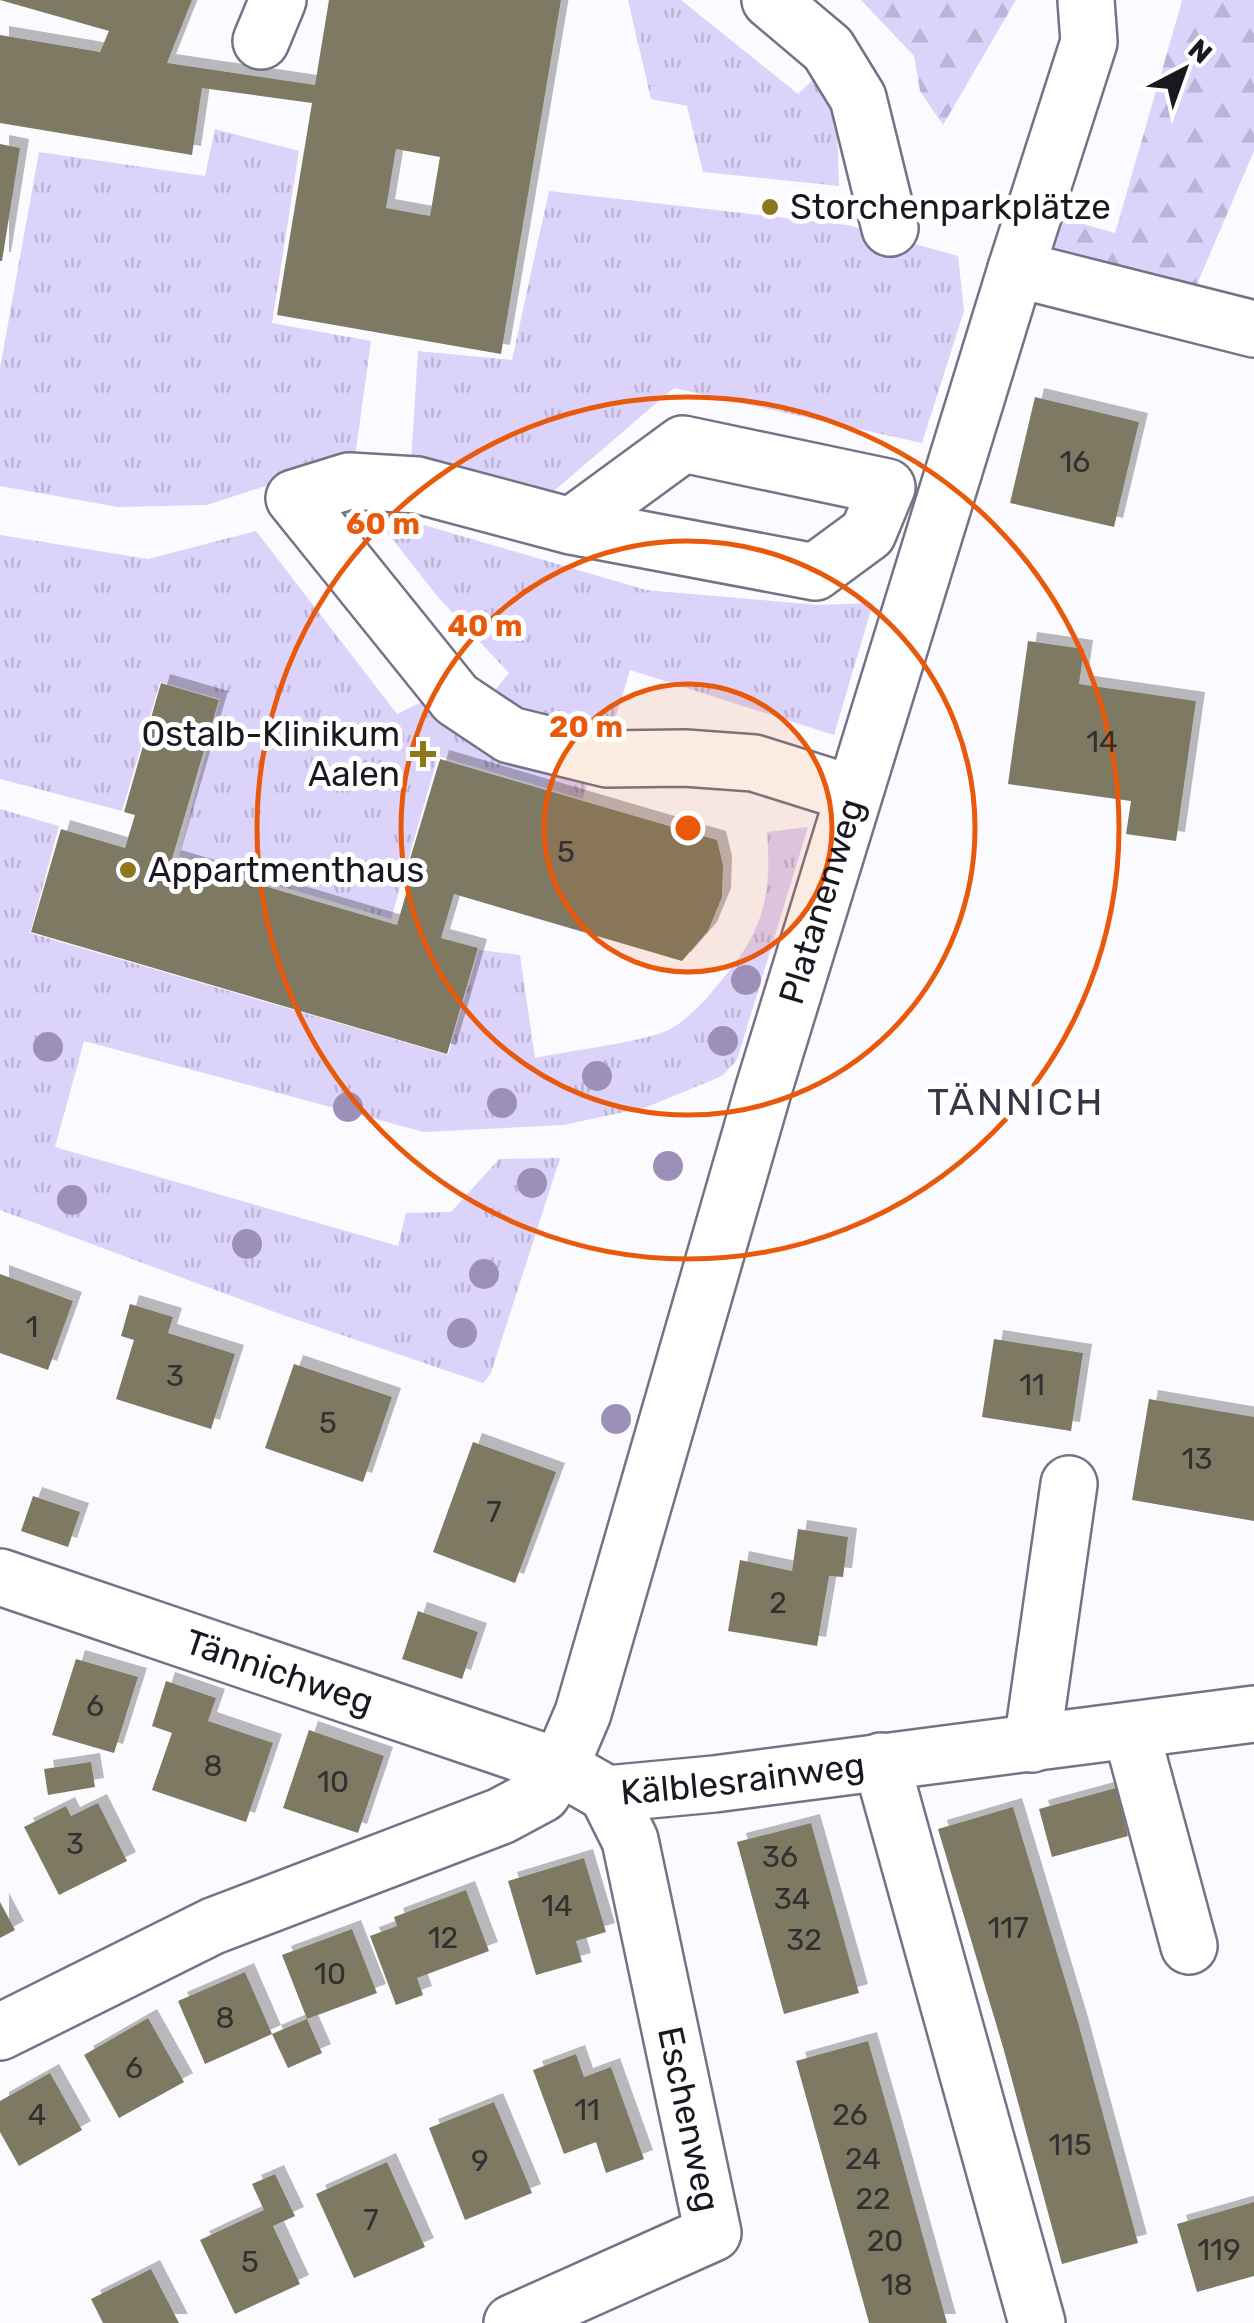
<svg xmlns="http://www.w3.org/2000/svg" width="1254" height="2323" font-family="Rubik,sans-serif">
<defs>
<pattern id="grass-tufts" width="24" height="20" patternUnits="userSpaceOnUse" patternTransform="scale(2.5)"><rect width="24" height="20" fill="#dbd3fa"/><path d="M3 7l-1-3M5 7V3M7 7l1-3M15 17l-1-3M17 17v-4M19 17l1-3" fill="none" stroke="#bbb4d6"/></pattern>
<pattern id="forest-firs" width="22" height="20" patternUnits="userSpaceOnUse" patternTransform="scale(2.5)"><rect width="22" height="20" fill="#dbd3fa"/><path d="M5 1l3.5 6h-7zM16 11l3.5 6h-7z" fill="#bbb4d6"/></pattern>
<filter id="shadow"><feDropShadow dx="9" dy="-9" stdDeviation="0" flood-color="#0004"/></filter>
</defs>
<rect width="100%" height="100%" fill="#fbfaff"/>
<g fill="url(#grass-tufts)">
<path d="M 628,0 L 681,0 L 798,94 L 821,72 L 837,126 L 839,186 L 703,172 L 687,106 L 651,99 Z"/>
<path d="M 215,129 L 299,151 L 272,323 L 371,341 L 355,457 L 207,505 L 118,507 L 0,486 L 0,368 L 39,152 L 205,176 Z"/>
<path d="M 549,191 L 847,225 L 958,256 L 964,311 L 922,443 L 674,388 L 554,491 L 411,462 L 418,351 L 512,360 Z"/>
<path d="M 418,504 L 417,523 L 646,590 L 818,605 L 873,603 L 834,735 L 630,670 L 616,716 L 604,733 L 486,701 L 509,673 L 437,596 L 379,522 L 340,517 L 344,507 Z"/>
<path d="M 256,531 L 397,714 L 430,698 L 590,774 L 583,799 L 438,756 L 391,919 L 179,856 L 220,699 L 160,682 L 122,811 L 0,779 L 0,535 L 148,559 Z"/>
<path d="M 0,809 L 59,826 L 30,933 L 448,1055 L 479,950 L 520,955 L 535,1058 C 573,1050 630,1044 664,1032 C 680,1026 700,1006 711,993 C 759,938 773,906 767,832 L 808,827 L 737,1060 L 722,1076 L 647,1107 L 564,1125 L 424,1132 L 84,1041 L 55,1147 L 398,1246 L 406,1213 L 451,1212 L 499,1159 L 560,1158 L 491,1373 L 483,1383 L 280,1314 L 0,1210 Z"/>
</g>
<g fill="url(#forest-firs)">
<path d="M 861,0 L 1016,0 L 943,125 L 920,91 L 914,56 Z"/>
<path d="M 1180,0 L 1254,0 L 1254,151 L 1186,310 L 1016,269 L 1052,215 L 1115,233 L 1182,1 Z"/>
</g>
<g fill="#7d7964" fill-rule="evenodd" filter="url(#shadow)">
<path d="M 0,0 L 192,0 L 167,63 L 315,85 L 329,0 L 561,0 L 501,354 L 277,315 L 312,103 L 202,88 L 192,155 L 0,123 L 0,35 L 100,52 L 109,31 ZM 396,149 L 440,157 L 430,216 L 386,208 Z"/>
<path d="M 0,144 L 20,148 L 2,261 L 0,261 Z"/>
<path d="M 1035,397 L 1139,422 L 1114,527 L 1010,503 Z"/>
<path d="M 1028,641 L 1084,649 L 1079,684 L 1196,701 L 1176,841 L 1126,834 L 1131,801 L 1008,784 Z"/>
<path d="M 161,683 L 219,700 L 172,859 L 397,925 L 410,880 L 404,879 L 440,759 L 717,840 L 723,865 L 722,897 L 708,931 L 682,961 L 454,894 L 441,938 L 478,948 L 447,1054 L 31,932 L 61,829 L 125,848 L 135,815 L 124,812 Z"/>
<path d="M 0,1274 L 73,1301 L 48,1370 L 0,1353 Z"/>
<path d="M 130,1304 L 173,1317 L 168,1333 L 235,1354 L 211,1429 L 116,1399 L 134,1340 L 121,1336 Z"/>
<path d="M 994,1339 L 1083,1353 L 1071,1431 L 982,1417 Z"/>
<path d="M 294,1364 L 392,1397 L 363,1482 L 265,1448 Z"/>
<path d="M 1149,1399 L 1254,1417 L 1254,1521 L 1132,1500 Z"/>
<path d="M 473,1442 L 556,1472 L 515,1583 L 433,1552 Z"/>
<path d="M 33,1496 L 80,1512 L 68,1547 L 21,1531 Z"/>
<path d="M 798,1529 L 848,1537 L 843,1577 L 829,1576 L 817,1646 L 728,1631 L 740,1560 L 792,1571 Z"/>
<path d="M 418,1611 L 478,1632 L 462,1679 L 402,1659 Z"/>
<path d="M 76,1659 L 138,1677 L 114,1753 L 52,1735 Z"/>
<path d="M 166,1681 L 216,1698 L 208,1721 L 273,1743 L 246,1822 L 152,1790 L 172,1733 L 152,1726 Z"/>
<path d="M 309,1730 L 384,1756 L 358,1833 L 283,1808 Z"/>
<path d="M 91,1762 L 95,1787 L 48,1795 L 44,1769 Z"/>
<path d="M 1116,1788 L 1128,1836 L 1052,1857 L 1039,1809 Z"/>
<path d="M 98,1803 L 127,1861 L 59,1895 L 24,1827 L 66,1806 L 71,1816 Z"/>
<path d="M 1013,1807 L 1079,2026 L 1138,2243 L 1062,2264 L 1003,2047 L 938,1829 Z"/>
<path d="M 811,1823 L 859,1993 L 784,2014 L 737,1842 Z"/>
<path d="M 584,1858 L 606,1932 L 576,1941 L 582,1962 L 536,1975 L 508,1881 Z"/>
<path d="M 466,1890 L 489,1951 L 417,1978 L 423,1995 L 396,2005 L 370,1936 L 397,1926 L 394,1917 Z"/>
<path d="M 0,1902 L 15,1930 L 0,1938 Z"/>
<path d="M 352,1929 L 377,1993 L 307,2019 L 282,1955 Z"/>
<path d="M 245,1972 L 272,2034 L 205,2064 L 178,2001 Z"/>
<path d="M 148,2018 L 184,2082 L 119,2118 L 84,2055 Z"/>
<path d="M 307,2019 L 322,2053 L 288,2068 L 272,2034 Z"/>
<path d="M 868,2041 L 893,2128 L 947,2323 L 869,2323 L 868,2319 L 796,2061 Z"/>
<path d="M 576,2054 L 584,2077 L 611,2067 L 644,2159 L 606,2173 L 596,2142 L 564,2154 L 533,2070 Z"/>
<path d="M 50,2073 L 82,2130 L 19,2166 L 0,2132 L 0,2101 Z"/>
<path d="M 494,2102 L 532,2193 L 465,2220 L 429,2128 Z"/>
<path d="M 387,2162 L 425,2247 L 354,2278 L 316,2194 Z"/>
<path d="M 275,2174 L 295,2216 L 273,2226 L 300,2284 L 235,2314 L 200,2240 L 264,2210 L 252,2184 Z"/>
<path d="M 1254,2202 L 1254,2276 L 1197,2292 L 1177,2224 Z"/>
<path d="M 151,2269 L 179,2323 L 103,2323 L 91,2299 Z"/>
</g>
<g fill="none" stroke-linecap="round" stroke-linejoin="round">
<defs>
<g id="minor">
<path d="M 770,0 L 828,49 L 858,98 L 890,228"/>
<path d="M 261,41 L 278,0"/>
<path d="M 1016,269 L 1089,42 L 1086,0"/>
<path d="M 571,526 L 683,444 L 887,487 L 868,533 L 815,572 L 571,526 L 417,485 L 349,481 L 294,498 L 456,699 L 510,735 L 607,759 L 685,758 L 754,763 L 853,794"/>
<path id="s1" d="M 0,1577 L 560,1767 L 607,1794 L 714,1784 L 1254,1714"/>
<path d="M 1131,1731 L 1189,1946"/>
<path d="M 1032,1744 L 1069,1484"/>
<path d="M 881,1761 L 1037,2323"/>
<path id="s2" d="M 0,2032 L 213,1926 L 501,1816 L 542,1794 L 560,1767 L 583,1713 L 763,1091 L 1016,269 L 1254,329"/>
<path d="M 512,2323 L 713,2233 L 630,1840 L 607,1794"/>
</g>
</defs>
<use href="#minor" stroke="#767286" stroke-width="60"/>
<use href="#minor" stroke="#fff" stroke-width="55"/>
</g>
<g fill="#9c90b9">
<circle cx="746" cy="980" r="15"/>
<circle cx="723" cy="1041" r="15"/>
<circle cx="48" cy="1047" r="15"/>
<circle cx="597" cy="1076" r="15"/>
<circle cx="502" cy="1103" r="15"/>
<circle cx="348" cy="1107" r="15"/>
<circle cx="668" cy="1166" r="15"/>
<circle cx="532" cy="1183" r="15"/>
<circle cx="72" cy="1200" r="15"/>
<circle cx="247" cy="1244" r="15"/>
<circle cx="484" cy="1274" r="15"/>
<circle cx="462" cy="1333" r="15"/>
<circle cx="616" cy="1419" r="15"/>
</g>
<circle cx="688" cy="828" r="144" fill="#e8590c" fill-opacity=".12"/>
<g fill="none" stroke="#e8590c" stroke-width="5">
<circle cx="688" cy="828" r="144"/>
<circle cx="688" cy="828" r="287"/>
<circle cx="688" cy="828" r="431"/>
</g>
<g fill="#8b781c" stroke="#fff" stroke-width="4">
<circle cx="770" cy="207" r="10"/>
<path d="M418 739h10v10h10v10h-10v10h-10v-10h-10v-10h10z"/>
<circle cx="128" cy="870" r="10"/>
</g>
<g text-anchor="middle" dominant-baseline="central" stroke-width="10" stroke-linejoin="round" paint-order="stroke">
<g font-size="30" fill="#323030">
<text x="1075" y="462">16</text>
<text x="1102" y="742">14</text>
<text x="566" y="852">5</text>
<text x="32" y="1327">1</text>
<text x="175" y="1376">3</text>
<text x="1032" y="1385">11</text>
<text x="328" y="1423">5</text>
<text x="1197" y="1459">13</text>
<text x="494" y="1512">7</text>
<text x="778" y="1603">2</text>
<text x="95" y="1706">6</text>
<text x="213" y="1766">8</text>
<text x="333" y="1782">10</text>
<text x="75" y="1844">3</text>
<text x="780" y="1857">36</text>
<text x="792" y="1899">34</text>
<text x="557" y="1906">14</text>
<text x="1008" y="1928">117</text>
<text x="443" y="1938">12</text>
<text x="804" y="1940">32</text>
<text x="330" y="1974">10</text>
<text x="225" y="2018">8</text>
<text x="134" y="2068">6</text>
<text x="587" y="2110">11</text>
<text x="37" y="2115">4</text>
<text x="850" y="2115">26</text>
<text x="1070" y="2145">115</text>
<text x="863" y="2159">24</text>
<text x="480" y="2161">9</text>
<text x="873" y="2199">22</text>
<text x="371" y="2220">7</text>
<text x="885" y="2241">20</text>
<text x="1219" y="2250">119</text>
<text x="250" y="2262">5</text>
<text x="897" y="2285">18</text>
</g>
<g font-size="35" fill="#19171f" stroke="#fff" text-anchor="start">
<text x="790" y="207">Storchenparkplätze</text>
<text x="400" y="734" text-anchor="end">Ostalb-Klinikum<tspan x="400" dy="40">Aalen</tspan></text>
<text x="148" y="870">Appartmenthaus</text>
</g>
<g font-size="35" fill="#19171f" stroke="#fff">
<text stroke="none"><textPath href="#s2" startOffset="1530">Platanenweg</textPath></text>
<text stroke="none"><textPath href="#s1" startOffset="295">Tännichweg</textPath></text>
<text stroke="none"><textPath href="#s1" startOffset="782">Kälblesrainweg</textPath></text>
<text transform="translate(689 2119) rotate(78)">Eschenweg</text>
</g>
<g font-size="38" letter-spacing="2.5" fill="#393546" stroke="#fff">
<text x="1016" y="1102">TÄNNICH</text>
</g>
</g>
<circle cx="688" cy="828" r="15" fill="#e8590c" stroke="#fff" stroke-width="5"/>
<g font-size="30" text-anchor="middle" font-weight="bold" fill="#e8590c" stroke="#fff" stroke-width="10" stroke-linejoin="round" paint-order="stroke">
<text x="383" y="534">60 m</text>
<text x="485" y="636">40 m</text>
<text x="586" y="737">20 m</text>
</g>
<g transform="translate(1184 70) rotate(41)" stroke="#ffffff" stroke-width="8" paint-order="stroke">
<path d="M0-8L18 38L0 25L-18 38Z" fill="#19171f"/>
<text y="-15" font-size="28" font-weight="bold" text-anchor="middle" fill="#19171f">N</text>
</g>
</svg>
